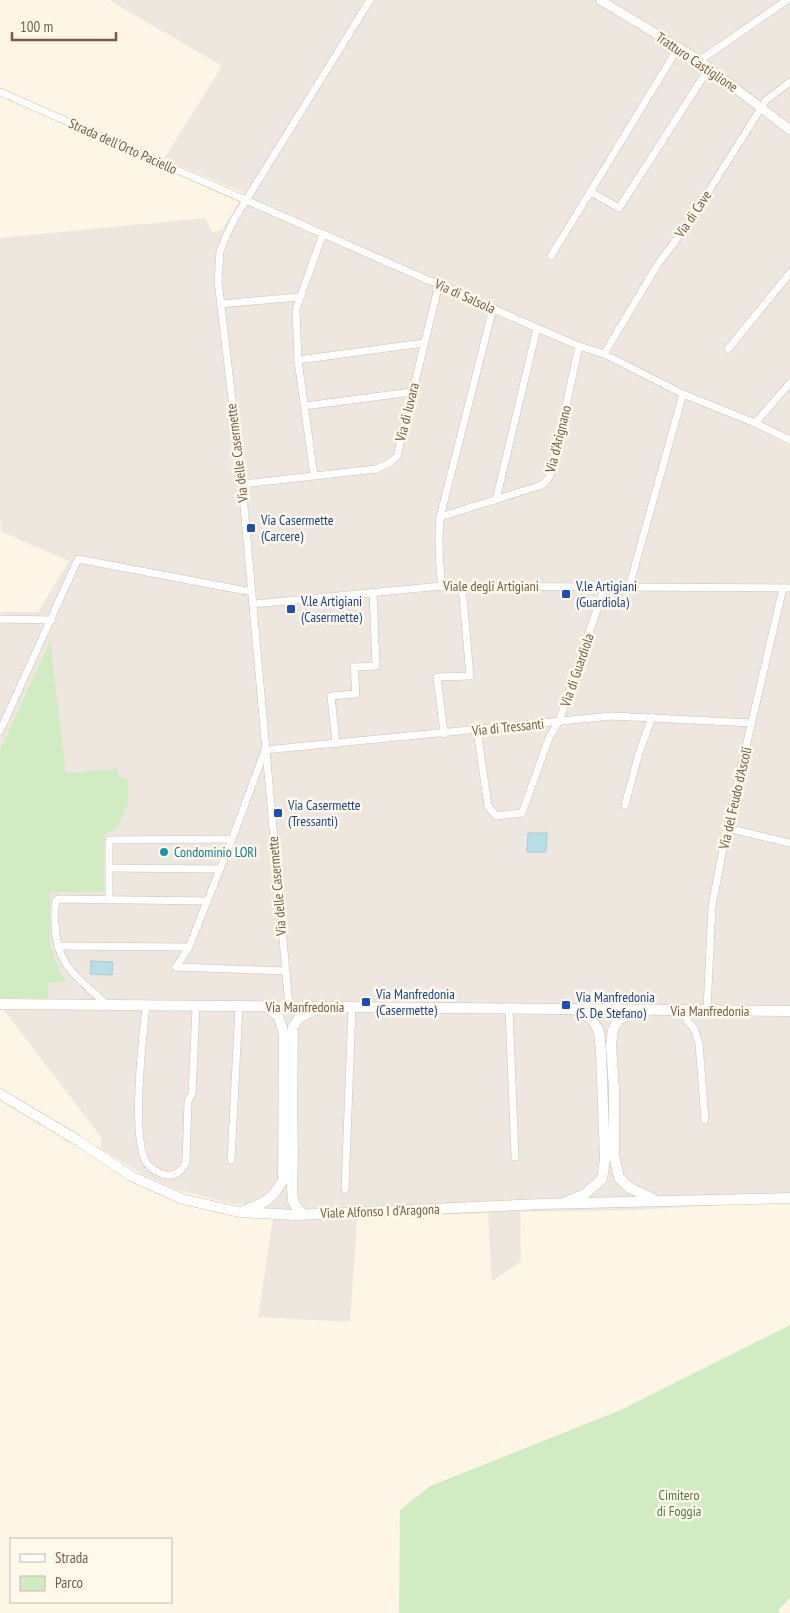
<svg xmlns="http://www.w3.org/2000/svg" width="790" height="1613" font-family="'PT Sans Narrow',sans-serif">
<rect width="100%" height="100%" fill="#fdf5e5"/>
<path fill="#ede7e0" d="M 109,0 L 790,0 L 790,1201 L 635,1210 L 520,1212 L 521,1261 L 492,1281 L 488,1213 L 357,1218 L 350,1322 L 258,1317 L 273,1219 L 252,1204 L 234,1204 L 175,1189 L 144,1175 L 101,1149 L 101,1137 L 0,1005 L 0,998 L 48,999 L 47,983 L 59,970 L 50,943 L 50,892 L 104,892 L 105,834 L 66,773 L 49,641 L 0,750 L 0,612 L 38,612 L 69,561 L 2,532 L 0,518 L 0,238 L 205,218 L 212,232 L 222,230 L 244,193 L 164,159 L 222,66 Z"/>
<g fill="#d1ebc3">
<path d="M 50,640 L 66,773 L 118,769 L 118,775 L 128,780 L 128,803 L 118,827 L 105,834 L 104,892 L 50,892 L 50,943 L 59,970 L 66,982 L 48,983 L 48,999 L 0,998 L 0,750 Z"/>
<path d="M 790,1325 L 790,1598 L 778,1610 L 780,1613 L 399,1613 L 400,1510 L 430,1486 L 621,1410 Z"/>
</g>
<g fill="#b9dee7" stroke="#9fcdda">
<path d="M 545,832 L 547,832 L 546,852 L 527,852 L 528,833 L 544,833 Z"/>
<path d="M 91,961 L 113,962 L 112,975 L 90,974 Z"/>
</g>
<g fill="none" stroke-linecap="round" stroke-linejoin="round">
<defs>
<g id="minor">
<path d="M 699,61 L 787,0"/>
<path d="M 0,92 L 537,328 L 579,346 L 604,354 L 683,394 L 755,423 L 790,440"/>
<path d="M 591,192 L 619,208 L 709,68"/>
<path d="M 551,256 L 678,48"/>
<path d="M 221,304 L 299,297"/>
<path d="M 728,349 L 790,273"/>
<path d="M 604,354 L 658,264 L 688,224 L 766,100 L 790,82"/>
<path d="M 298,360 L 424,343"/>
<path d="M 305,406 L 412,392"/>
<path d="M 755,423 L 790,383"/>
<path d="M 314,476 L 298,360 L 296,309 L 323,234"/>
<path d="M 242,484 L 376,469 L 391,462 L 397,456 L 439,284"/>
<path d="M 496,500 L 537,328"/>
<path d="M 440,517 L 539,486 L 545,483 L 551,474 L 579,346"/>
<path d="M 442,586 C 439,562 438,541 440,517 L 493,308"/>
<path d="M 629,587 L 683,394"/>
<path d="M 253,604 L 442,586 L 790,588"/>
<path d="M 0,619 L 52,620"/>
<path d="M 477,730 L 488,806 L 496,816 L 522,813 L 549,738 L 559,721 L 605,586"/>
<path d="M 0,731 L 78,559 L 252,592"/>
<path d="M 444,734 L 437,677 L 470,676 L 462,586"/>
<path d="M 336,744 L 331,696 L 356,694 L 354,667 L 376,666 L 373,592"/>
<path d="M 625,805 L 639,753 L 652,717"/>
<path d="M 727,828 L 790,843"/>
<path d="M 109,868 L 220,869"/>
<path d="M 109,900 L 109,840 L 232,839"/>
<path d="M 57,946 L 189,947"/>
<path d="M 176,967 L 189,947 L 234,834 L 265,750 L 612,716 L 752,723"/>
<path d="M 176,967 L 285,971"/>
<path d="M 107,1005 C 79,978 56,967 55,924 C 55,916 54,908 56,901 L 58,899 L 207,901"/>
<path d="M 146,1006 C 143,1035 129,1147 149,1166 C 152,1169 161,1174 166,1175 C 176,1177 182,1170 186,1162 L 188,1101 L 192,1094 L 196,1007"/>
<path d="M 289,1006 L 242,484 L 218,281 L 220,251 L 227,234 L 235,218 L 370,0"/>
<path d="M 509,1009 L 515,1157"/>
<path d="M 685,1010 L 687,1021 L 694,1028 L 699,1044 L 705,1120"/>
<path d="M 707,1010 L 712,906 L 727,828 L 783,588"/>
<path d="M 231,1160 L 239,1007"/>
<path d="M 345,1189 L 352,1007"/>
</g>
<path id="tertiary" d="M 600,0 L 696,58 L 790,130"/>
<g id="secondary">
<path d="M 0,1004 L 790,1011"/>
<path d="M 635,1013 L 619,1019 L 613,1030 L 611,1045 L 614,1089 L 614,1155 L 619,1178 L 630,1188 L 654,1199"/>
<path d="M 0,1094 L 77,1140 L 131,1176 L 182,1199 L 239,1212 L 295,1215 L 541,1204 L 790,1198"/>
<path d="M 568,1201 L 585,1194 L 602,1179 L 605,1159 L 601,1052 L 599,1031 L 591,1018 L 576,1011"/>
<path d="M 245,1210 C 266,1203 272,1199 283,1180 L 284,1035 C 280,1020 280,1015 266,1007"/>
<path d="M 303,1214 L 297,1208 L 293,1201 L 292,1186 L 293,1154 L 292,1108 L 293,1027 L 299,1018 L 318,1008"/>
</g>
</defs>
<use href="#minor" stroke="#d1c0ad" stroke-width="8"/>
<use href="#tertiary" stroke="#d1c0ad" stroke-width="10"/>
<use href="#secondary" stroke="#d4c0ab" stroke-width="11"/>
<use href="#minor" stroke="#fff" stroke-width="7"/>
<use href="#tertiary" stroke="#fff" stroke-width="9"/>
<use href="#secondary" stroke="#fff" stroke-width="10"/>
</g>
<g fill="#1a4fb4" stroke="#fff9ec" stroke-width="2">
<rect x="246" y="523" width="10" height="10" rx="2.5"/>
<rect x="561" y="589" width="10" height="10" rx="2.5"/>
<rect x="286" y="604" width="10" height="10" rx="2.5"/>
<rect x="273" y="808" width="10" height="10" rx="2.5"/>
<rect x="361" y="997" width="10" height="10" rx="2.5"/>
<rect x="561" y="1000" width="10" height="10" rx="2.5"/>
</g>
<circle fill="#0f9aa8" stroke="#fff9ec" stroke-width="2" cx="164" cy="852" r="5"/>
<g text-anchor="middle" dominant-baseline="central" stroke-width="5" stroke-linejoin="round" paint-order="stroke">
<g font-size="14" fill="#775c49" stroke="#fff9ec">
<text transform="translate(697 62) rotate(34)">Tratturo Castiglione</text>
<text transform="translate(123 146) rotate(24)">Strada dell'Orto Paciello</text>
<text transform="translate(693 214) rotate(-56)">Via di Cave</text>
<text transform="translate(465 296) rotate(24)">Via di Salsola</text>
<text transform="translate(407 412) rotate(-76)">Via di Iuvara</text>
<text transform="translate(558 439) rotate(-76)">Via d'Arignano</text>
<text transform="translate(237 453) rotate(-97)">Via delle Casermette</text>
<text x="491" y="586">Viale degli Artigiani</text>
<text transform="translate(577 670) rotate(-71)">Via di Guardiola</text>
<text transform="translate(508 727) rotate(-6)">Via di Tressanti</text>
<text transform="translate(735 798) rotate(-77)">Via del Feudo d'Ascoli</text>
<text transform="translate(277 886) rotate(-95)">Via delle Casermette</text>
<text x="305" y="1007">Via Manfredonia</text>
<text x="710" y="1011">Via Manfredonia</text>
<text transform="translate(380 1211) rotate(-2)">Viale Alfonso I d'Aragona</text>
</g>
<g font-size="14" fill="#164399" stroke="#fff9ec" text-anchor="start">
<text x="261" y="520">Via Casermette<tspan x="261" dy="16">(Carcere)</tspan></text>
<text x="576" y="586">V.le Artigiani<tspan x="576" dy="16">(Guardiola)</tspan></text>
<text x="301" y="601">V.le Artigiani<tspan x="301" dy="16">(Casermette)</tspan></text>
<text x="288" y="805">Via Casermette<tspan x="288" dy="16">(Tressanti)</tspan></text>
<text x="376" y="994">Via Manfredonia<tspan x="376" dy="16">(Casermette)</tspan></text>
<text x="576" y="997">Via Manfredonia<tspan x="576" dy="16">(S. De Stefano)</tspan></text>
</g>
<g font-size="14" fill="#0d838f" stroke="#fff9ec" text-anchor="start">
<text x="174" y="852">Condominio LORI</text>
</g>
<g font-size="14" fill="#4f7d41" stroke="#fff9ec">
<text x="679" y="1495">Cimitero<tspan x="679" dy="16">di Foggia</tspan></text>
</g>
</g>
<rect x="10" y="1538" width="162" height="65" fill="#fff9ec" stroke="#c9baab"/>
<rect x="20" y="1554" width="25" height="8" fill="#ffffff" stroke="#c9baab"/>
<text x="55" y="1563" font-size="15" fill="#775c49">Strada</text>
<rect x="20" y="1576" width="25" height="15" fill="#d1ebc3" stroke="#c9baab"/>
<text x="55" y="1588" font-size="15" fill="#775c49">Parco</text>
<path d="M12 32v8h104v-8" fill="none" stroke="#775c49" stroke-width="2.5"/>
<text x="20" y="32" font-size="15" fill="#775c49" stroke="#fff9ec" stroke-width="4" paint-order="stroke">100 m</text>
</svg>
